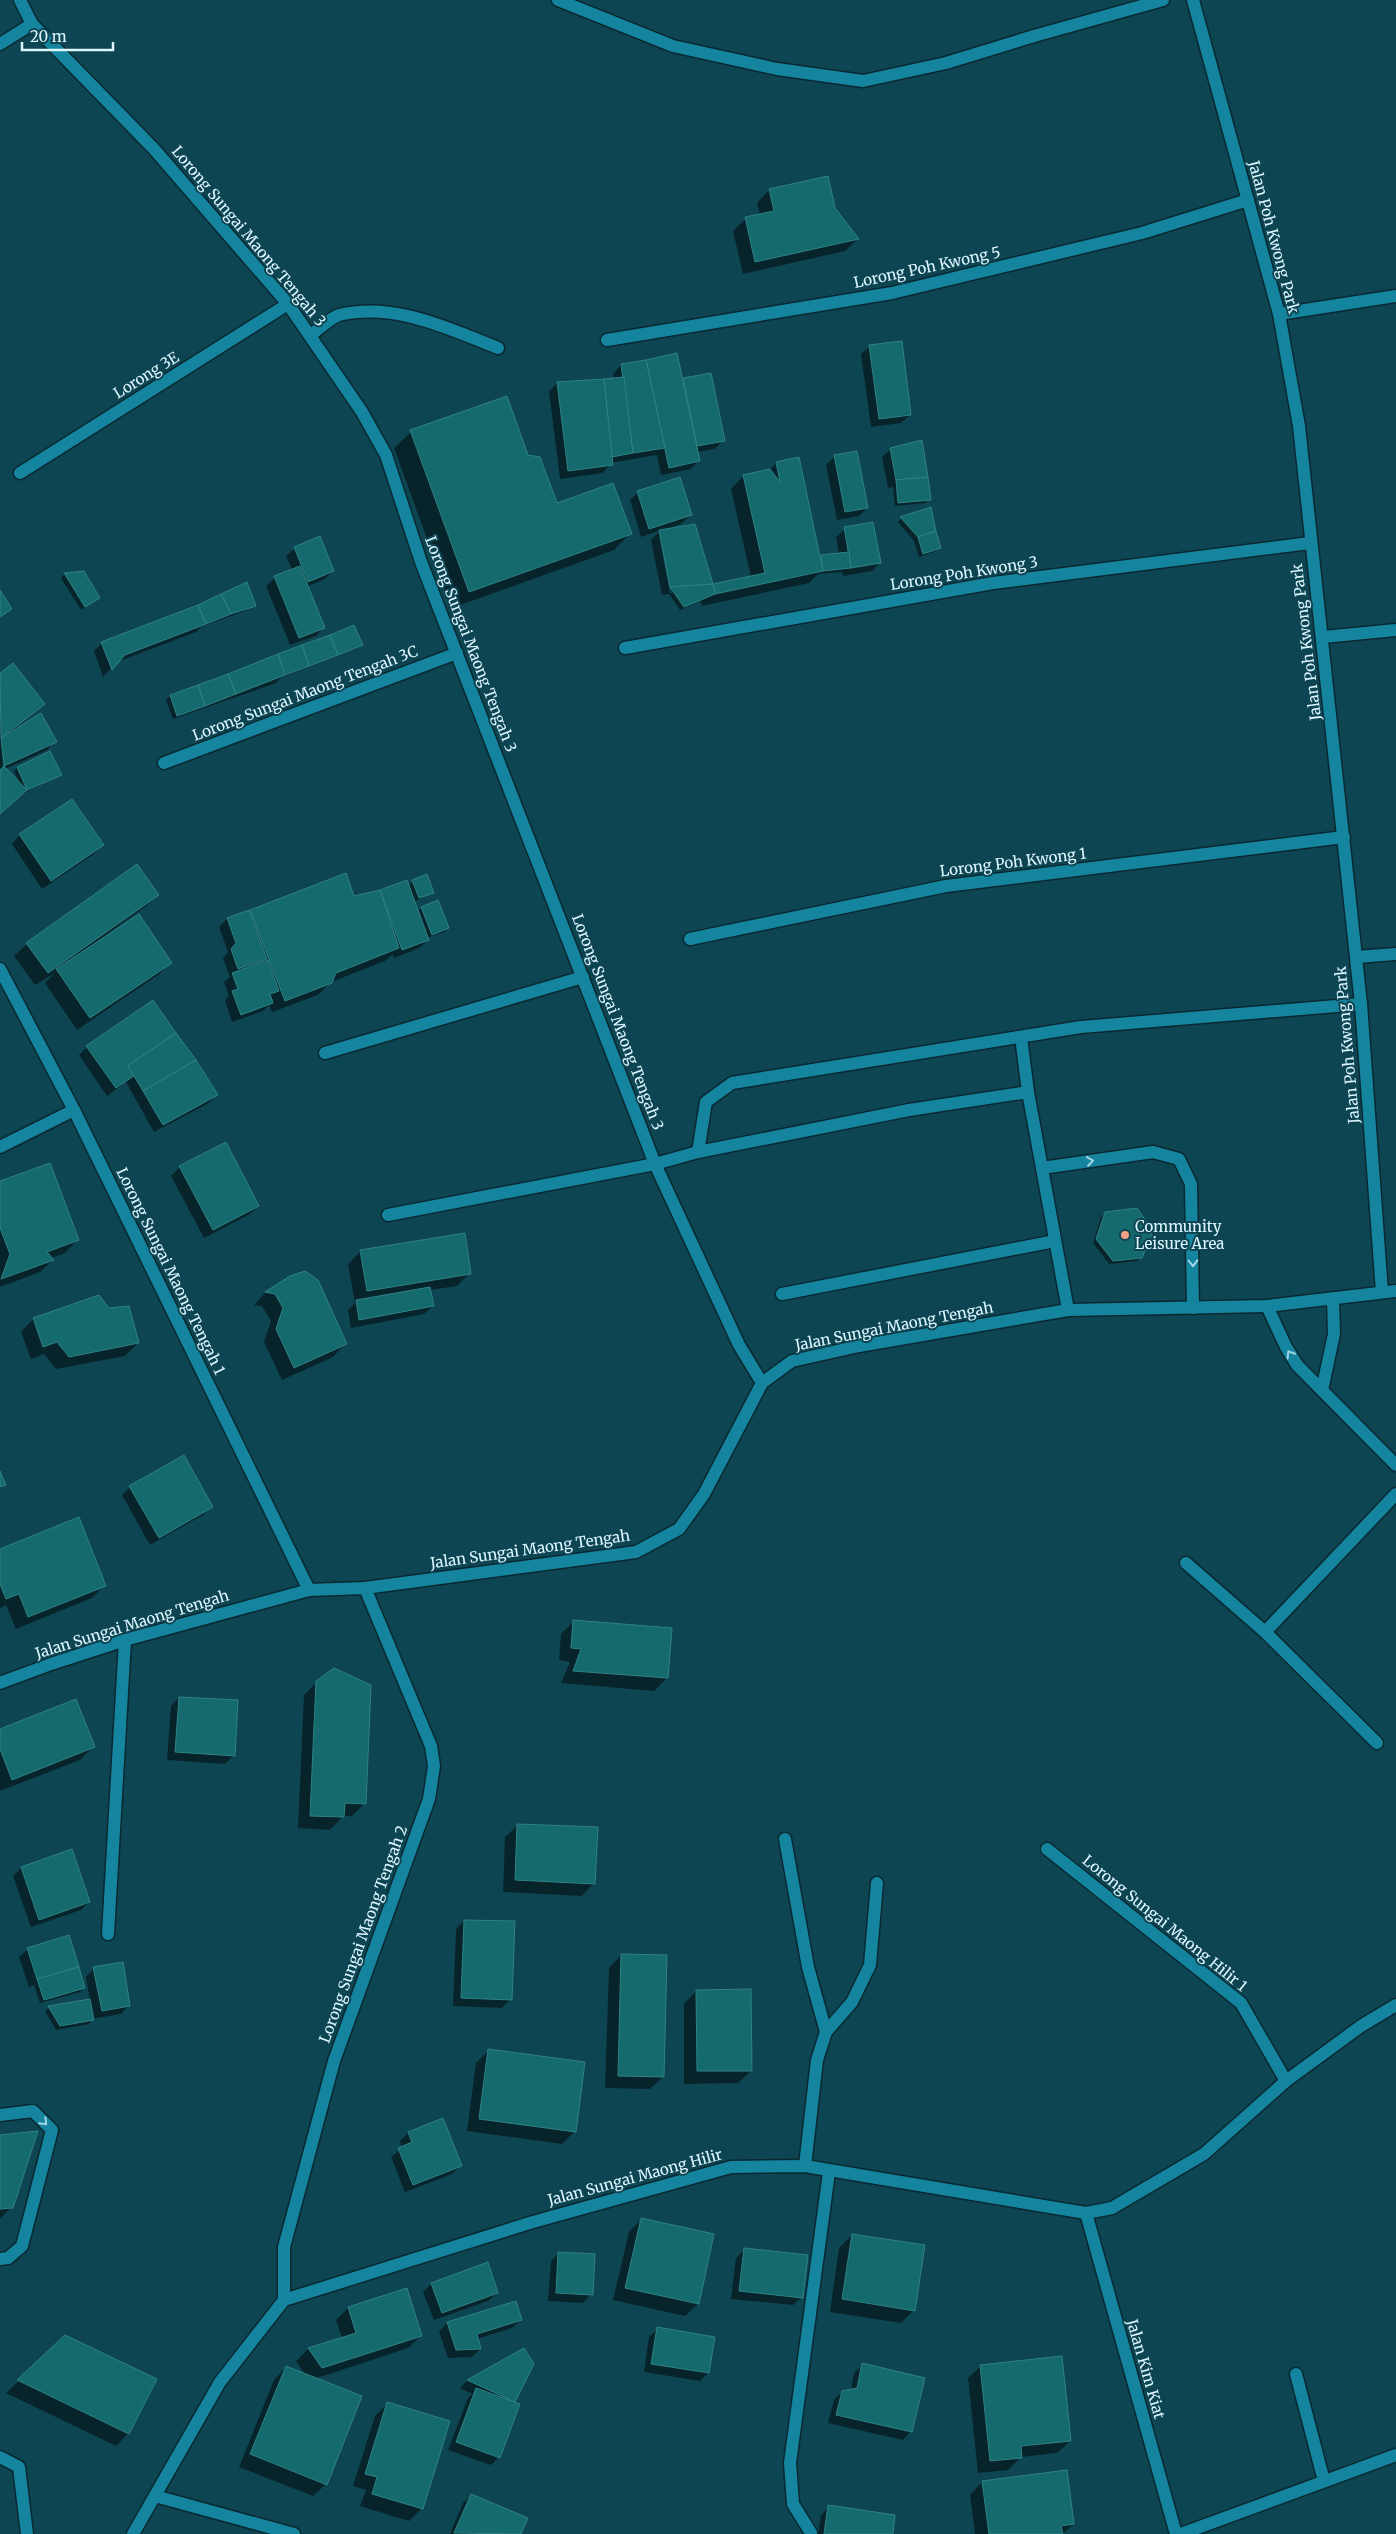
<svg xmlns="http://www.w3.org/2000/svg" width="1396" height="2534" font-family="Merriweather,serif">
<rect width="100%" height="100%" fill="#0e4552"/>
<g fill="#0007" fill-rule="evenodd">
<path d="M 769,190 L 833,209 L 858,239 L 845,251 L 743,274 L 733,231 L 746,218 L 760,215 L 757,203 Z"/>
<path d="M 870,346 L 910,415 L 901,423 L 871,427 L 861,354 Z"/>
<path d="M 621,365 L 682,379 L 710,374 L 723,440 L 715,449 L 697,452 L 699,460 L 691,469 L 661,475 L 657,455 L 611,463 L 603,473 L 560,479 L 549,392 L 557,383 L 614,379 L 613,374 Z"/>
<path d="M 411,432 L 527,456 L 556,504 L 630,534 L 614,550 L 452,608 L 394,448 Z"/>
<path d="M 891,449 L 929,499 L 925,503 L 895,506 L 893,487 L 888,488 L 882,457 Z"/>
<path d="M 835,456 L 867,508 L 859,516 L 837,520 L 826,465 Z"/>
<path d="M 776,463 L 820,559 L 822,556 L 839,554 L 836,537 L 845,529 L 880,563 L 872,571 L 843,576 L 842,572 L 818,574 L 809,583 L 702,606 L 701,601 L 680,610 L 669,594 L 662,595 L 651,540 L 661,530 L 641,537 L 630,500 L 638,492 L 691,515 L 682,523 L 667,530 L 712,586 L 751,577 L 731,489 L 743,476 L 769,471 ZM 659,536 L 661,536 L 672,593 L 670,593 Z"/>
<path d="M 930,509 L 940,548 L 936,551 L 919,557 L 914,541 L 898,522 L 901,518 Z"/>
<path d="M 295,548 L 333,571 L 325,579 L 308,586 L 324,627 L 316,636 L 290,645 L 266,586 L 275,578 L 292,570 L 286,556 Z"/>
<path d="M 83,572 L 99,597 L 81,610 L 61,578 L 64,574 Z"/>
<path d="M 254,605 L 250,609 L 201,627 L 196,632 L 117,662 L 103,677 L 94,651 L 102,643 Z"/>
<path d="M 361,645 L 357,648 L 280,678 L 276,683 L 173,719 L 166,700 L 170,696 L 228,675 Z"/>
<path d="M 13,665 L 44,704 L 16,727 L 55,741 L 47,750 L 5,769 L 19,782 L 14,771 L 17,768 L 60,775 L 22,794 L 0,813 L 0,674 Z"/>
<path d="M 72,801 L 103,845 L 94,854 L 42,889 L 12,844 L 20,835 Z"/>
<path d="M 413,881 L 433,892 L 414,902 L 417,912 L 421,908 L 448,928 L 444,932 L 427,938 L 428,940 L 419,948 L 394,958 L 393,954 L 385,961 L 331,982 L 318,995 L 272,1012 L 269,1005 L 263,1011 L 232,1022 L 225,1000 L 229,996 L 224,982 L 230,977 L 223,958 L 228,952 L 219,927 L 227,919 L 250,911 L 354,897 L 408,886 Z"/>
<path d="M 158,895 L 145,907 L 103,937 L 171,963 L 158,975 L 77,1030 L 45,983 L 55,973 L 35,985 L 14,956 L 27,944 Z"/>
<path d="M 87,1047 L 217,1095 L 209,1103 L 154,1132 L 126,1082 L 107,1096 L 79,1055 Z"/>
<path d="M 225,1144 L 258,1206 L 250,1214 L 204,1238 L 171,1176 L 180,1167 Z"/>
<path d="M 0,1183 L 77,1240 L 65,1253 L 51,1258 L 53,1260 L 40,1272 L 0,1287 Z"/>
<path d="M 1106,1213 L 1141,1257 L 1137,1261 L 1109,1264 L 1093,1243 L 1101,1217 Z"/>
<path d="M 361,1251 L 470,1273 L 457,1286 L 430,1290 L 433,1306 L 424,1314 L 351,1328 L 348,1310 L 355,1303 L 348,1264 Z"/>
<path d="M 290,1277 L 345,1344 L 333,1357 L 282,1380 L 264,1342 L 271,1321 L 262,1306 L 254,1305 L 265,1293 Z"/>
<path d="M 99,1296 L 138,1343 L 125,1356 L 56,1369 L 44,1354 L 31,1359 L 21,1332 L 33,1319 Z"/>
<path d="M 130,1487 L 211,1507 L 203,1515 L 150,1545 L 122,1495 Z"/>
<path d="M 0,1550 L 105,1585 L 92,1598 L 16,1629 L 6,1605 L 0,1608 Z"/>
<path d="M 574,1621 L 667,1678 L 654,1691 L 561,1683 L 570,1662 L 559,1660 L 561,1634 Z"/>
<path d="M 317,1682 L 365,1803 L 352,1816 L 343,1816 L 330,1830 L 298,1828 L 304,1695 Z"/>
<path d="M 179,1698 L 234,1755 L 225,1764 L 167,1760 L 171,1706 Z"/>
<path d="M 0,1730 L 93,1747 L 80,1760 L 0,1791 Z"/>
<path d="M 518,1825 L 594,1883 L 582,1896 L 503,1892 L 505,1837 Z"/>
<path d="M 71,1851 L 89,1902 L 81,1910 L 31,1927 L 13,1876 L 21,1868 Z"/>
<path d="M 464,1921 L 511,1999 L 502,2008 L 453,2006 L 456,1929 Z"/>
<path d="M 28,1949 L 84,1988 L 80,1992 L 40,2003 L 34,1985 L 29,1987 L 19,1957 Z"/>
<path d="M 621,1955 L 663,2077 L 650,2089 L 605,2088 L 609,1968 Z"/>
<path d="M 94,1968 L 129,2005 L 121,2014 L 92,2019 L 89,2024 L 56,2030 L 45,2011 L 49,2008 L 90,2000 L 86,1977 Z"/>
<path d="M 696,1991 L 751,2071 L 738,2083 L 684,2084 L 684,2004 Z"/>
<path d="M 489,2050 L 575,2131 L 562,2144 L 467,2131 L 476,2063 Z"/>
<path d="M 443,2120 L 460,2166 L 452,2174 L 405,2192 L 391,2157 L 402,2148 L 400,2141 L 408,2133 Z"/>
<path d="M 0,2136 L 11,2207 L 0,2219 Z"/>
<path d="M 642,2219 L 713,2235 L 698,2304 L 685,2316 L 613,2300 L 629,2232 Z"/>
<path d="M 852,2235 L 914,2310 L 901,2323 L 830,2312 L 839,2248 Z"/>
<path d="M 744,2250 L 802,2297 L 793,2305 L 731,2299 L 736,2258 Z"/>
<path d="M 559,2253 L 591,2294 L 583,2303 L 548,2301 L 551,2261 Z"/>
<path d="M 431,2284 L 497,2293 L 488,2301 L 434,2320 L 423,2292 Z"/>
<path d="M 348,2308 L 421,2336 L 408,2348 L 314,2379 L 326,2484 L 313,2496 L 239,2467 L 274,2380 L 286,2367 L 305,2375 L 296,2361 L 308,2349 L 342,2338 L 336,2320 Z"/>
<path d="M 521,2320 L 512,2328 L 477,2339 L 480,2349 L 472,2357 L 448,2358 L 439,2332 L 447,2323 Z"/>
<path d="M 658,2329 L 708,2373 L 700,2381 L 644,2372 L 649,2337 Z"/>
<path d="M 65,2336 L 128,2434 L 116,2446 L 6,2393 Z"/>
<path d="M 523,2349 L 532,2364 L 514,2403 L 499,2457 L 491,2465 L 448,2450 L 468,2398 L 472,2394 L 460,2388 L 467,2381 Z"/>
<path d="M 863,2365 L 911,2431 L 903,2440 L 828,2423 L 834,2400 L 842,2392 L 851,2390 L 854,2373 Z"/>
<path d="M 981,2366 L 1070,2441 L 1057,2453 L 1021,2457 L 1008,2470 L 978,2473 L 968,2378 Z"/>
<path d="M 388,2403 L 448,2422 L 421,2509 L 409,2521 L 360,2506 L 366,2490 L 353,2486 L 375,2416 Z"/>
<path d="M 982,2482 L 1073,2524 L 1063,2534 L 975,2534 L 970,2495 Z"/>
<path d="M 471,2495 L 526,2519 L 519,2534 L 450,2534 L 463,2503 Z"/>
<path d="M 829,2507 L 891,2534 L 818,2534 L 821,2515 Z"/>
</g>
<g fill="#156a6d" stroke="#2f8285">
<path d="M 828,176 L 835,208 L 859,239 L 755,262 L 745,217 L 774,211 L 769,189 Z"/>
<path d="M 902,341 L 911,415 L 879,419 L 869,345 Z"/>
<path d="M 677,353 L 700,461 L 669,468 L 646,360 Z"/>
<path d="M 646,360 L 665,448 L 633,453 L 621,364 Z"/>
<path d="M 711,373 L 725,441 L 697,446 L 683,378 Z"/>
<path d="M 624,377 L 633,453 L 612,457 L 604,379 Z"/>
<path d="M 604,379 L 613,465 L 568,471 L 557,382 Z"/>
<path d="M 507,396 L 528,455 L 540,457 L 557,503 L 613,483 L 632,534 L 469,592 L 410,430 Z"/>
<path d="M 922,440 L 928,477 L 896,480 L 890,448 Z"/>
<path d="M 857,451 L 868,508 L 845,512 L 834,455 Z"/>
<path d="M 799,457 L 823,571 L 715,594 L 713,584 L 765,573 L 743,475 L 770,469 L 780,482 L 776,462 Z"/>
<path d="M 680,477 L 692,515 L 649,529 L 637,491 Z"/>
<path d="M 928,477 L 931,500 L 898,503 L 896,480 Z"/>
<path d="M 931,507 L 936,531 L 918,537 L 900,517 Z"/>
<path d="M 873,522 L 881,563 L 851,568 L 844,527 Z"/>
<path d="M 695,524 L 713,584 L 670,587 L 659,530 Z"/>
<path d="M 936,531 L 941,548 L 923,554 L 918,537 Z"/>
<path d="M 320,536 L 334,571 L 308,582 L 294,547 Z"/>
<path d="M 849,552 L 851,568 L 823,571 L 821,555 Z"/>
<path d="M 300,566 L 325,628 L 299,638 L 274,576 Z"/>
<path d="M 84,571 L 100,598 L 85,607 L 64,573 Z"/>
<path d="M 247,582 L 256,606 L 231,614 L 221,594 Z"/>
<path d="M 713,584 L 715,594 L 684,607 L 670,587 Z"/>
<path d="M 0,590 L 12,609 L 0,617 Z"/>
<path d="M 221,594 L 231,614 L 206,624 L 198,605 Z"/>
<path d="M 198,605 L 206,624 L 125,655 L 112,670 L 101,642 Z"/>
<path d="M 354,625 L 363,645 L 338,655 L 330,635 Z"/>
<path d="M 330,635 L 338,655 L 309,666 L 302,645 Z"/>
<path d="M 302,645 L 309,666 L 285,675 L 278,654 Z"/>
<path d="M 278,654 L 285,675 L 236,694 L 228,674 Z"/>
<path d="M 13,663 L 45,704 L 1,738 L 0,673 Z"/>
<path d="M 228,674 L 236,694 L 205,706 L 198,685 Z"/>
<path d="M 198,685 L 205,706 L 177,716 L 170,695 Z"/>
<path d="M 41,713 L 57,742 L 4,766 L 1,738 Z"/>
<path d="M 50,751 L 62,775 L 27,790 L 17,767 Z"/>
<path d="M 4,766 L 27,790 L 0,814 L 0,770 Z"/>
<path d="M 72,799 L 104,845 L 51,881 L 19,834 Z"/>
<path d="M 137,864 L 159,895 L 48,973 L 26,943 Z"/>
<path d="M 346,873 L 354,896 L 380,890 L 399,948 L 336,973 L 332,983 L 285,1001 L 250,910 Z"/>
<path d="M 427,874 L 434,893 L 419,898 L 412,880 Z"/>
<path d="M 407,880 L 429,940 L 402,950 L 380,890 Z"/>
<path d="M 438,900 L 449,928 L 432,935 L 421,907 Z"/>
<path d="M 249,910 L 267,959 L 238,969 L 231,949 L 236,943 L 227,918 Z"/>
<path d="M 139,914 L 172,963 L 90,1018 L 56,969 Z"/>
<path d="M 268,960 L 279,991 L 270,994 L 273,1003 L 241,1015 L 232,991 L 238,989 L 232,973 Z"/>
<path d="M 153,1000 L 176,1033 L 128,1066 L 135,1075 L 116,1088 L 86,1046 Z"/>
<path d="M 176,1033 L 196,1060 L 143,1091 L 128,1066 Z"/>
<path d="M 196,1060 L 218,1095 L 163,1125 L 143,1091 Z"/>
<path d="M 226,1142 L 259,1206 L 213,1230 L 179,1166 Z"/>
<path d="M 50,1163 L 79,1240 L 47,1252 L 54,1260 L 1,1279 L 10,1254 L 0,1228 L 0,1181 Z"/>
<path d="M 1137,1208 L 1153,1231 L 1142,1258 L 1113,1261 L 1096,1239 L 1105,1212 Z"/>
<path d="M 465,1233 L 471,1274 L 367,1291 L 360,1250 Z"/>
<path d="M 305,1271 L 318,1280 L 347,1344 L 294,1368 L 276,1329 L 283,1308 L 275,1294 L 265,1292 L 290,1276 Z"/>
<path d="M 430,1287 L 434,1306 L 359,1320 L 356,1300 Z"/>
<path d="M 99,1295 L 109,1308 L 129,1306 L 139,1343 L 69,1357 L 57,1342 L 43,1347 L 33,1318 Z"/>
<path d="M 184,1455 L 213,1507 L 159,1538 L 129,1486 Z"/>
<path d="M 0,1471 L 6,1485 L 0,1487 Z"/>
<path d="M 79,1517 L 106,1586 L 28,1617 L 19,1594 L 6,1599 L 0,1584 L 0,1549 Z"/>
<path d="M 573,1620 L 672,1628 L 668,1678 L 573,1671 L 581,1649 L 571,1648 Z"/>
<path d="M 334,1668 L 371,1685 L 366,1804 L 345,1803 L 344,1817 L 310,1816 L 316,1681 Z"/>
<path d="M 179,1697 L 238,1700 L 235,1756 L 175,1752 Z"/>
<path d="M 76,1699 L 95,1747 L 12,1780 L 0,1749 L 0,1729 Z"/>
<path d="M 517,1824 L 598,1827 L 595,1884 L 515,1880 Z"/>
<path d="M 72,1849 L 90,1902 L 39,1920 L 21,1867 Z"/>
<path d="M 464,1920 L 515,1921 L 512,2000 L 461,1998 Z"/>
<path d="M 69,1935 L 79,1967 L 37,1979 L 27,1948 Z"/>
<path d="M 621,1954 L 667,1955 L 664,2077 L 618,2076 Z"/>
<path d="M 123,1962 L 130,2006 L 102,2011 L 93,1967 Z"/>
<path d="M 79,1967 L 85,1988 L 44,2000 L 37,1979 Z"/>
<path d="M 751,1989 L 752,2071 L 697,2071 L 696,1990 Z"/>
<path d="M 90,1999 L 94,2020 L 60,2026 L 48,2006 Z"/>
<path d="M 488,2049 L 585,2062 L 576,2132 L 479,2119 Z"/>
<path d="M 443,2118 L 462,2166 L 413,2185 L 398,2148 L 412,2142 L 408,2132 Z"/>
<path d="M 38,2131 L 13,2208 L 0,2209 L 0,2135 Z"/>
<path d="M 641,2218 L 714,2234 L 699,2304 L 625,2288 Z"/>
<path d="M 852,2234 L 925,2245 L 915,2311 L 842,2299 Z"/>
<path d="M 744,2248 L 808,2255 L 803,2298 L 739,2291 Z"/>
<path d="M 558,2252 L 595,2254 L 593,2295 L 556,2293 Z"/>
<path d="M 488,2262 L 498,2293 L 442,2313 L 431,2283 Z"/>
<path d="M 407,2288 L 422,2336 L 322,2368 L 308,2348 L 356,2333 L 348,2307 Z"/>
<path d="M 516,2301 L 522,2320 L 477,2334 L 481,2349 L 456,2350 L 447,2322 Z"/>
<path d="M 657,2327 L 715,2337 L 709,2373 L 651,2364 Z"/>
<path d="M 65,2335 L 157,2379 L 129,2434 L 17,2380 Z"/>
<path d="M 524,2348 L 534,2364 L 515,2402 L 467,2380 Z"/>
<path d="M 1062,2356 L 1071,2441 L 1021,2446 L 1022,2458 L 990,2461 L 980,2365 Z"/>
<path d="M 862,2363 L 925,2378 L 912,2432 L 836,2415 L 842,2391 L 857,2388 Z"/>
<path d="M 286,2366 L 362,2396 L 327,2485 L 250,2454 Z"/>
<path d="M 476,2388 L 520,2404 L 500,2458 L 456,2442 Z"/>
<path d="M 387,2402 L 450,2421 L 423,2509 L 372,2494 L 377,2477 L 365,2474 Z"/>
<path d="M 1067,2470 L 1074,2524 L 1061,2526 L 1063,2534 L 989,2534 L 982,2481 Z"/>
<path d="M 471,2494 L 528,2518 L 521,2534 L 454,2533 Z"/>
<path d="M 828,2505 L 895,2515 L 893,2534 L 824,2534 Z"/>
</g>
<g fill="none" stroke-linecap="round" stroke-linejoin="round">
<defs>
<path id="service" d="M 0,2457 L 19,2467 L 27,2534"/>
<g id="minor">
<path d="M 20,0 L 32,24 L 154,149 L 288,304 L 362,412 L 386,455 L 421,562 L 655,1164 L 739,1345 L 762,1383"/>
<path d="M 558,0 L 673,46 L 777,69 L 863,81 L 946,63 L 1034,36 L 1163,0"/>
<path d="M 1193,0 L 1279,314 L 1299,426 L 1361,1004 L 1382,1292"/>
<path d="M 0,44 L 32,24"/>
<path d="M 1279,314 L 1396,296"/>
<path d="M 311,335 C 319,329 330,318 339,315 C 394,302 448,328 498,348"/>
<path d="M 607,340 L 892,293 L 1142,233 L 1248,200"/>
<path d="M 20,473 L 288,304"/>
<path d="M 1323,637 L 1396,630"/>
<path d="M 625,648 L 993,583 L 1310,543"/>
<path d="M 164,763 L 457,653"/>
<path d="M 690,939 L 946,886 L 1344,837"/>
<path d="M 1356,957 L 1396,954"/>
<path d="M 0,969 L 74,1110 L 309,1590"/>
<path d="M 1021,1037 L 1028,1092"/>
<path d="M 325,1053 L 583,977"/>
<path d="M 0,1147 L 74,1110"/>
<path d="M 698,1152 L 706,1102 L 732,1083 L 1081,1027 L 1361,1004"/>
<path d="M 1042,1168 L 1153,1152 L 1179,1159 L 1191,1184 L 1193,1308"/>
<path d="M 388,1215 L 655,1164 L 698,1152 L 909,1110 L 1028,1092 L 1068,1310"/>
<path d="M 782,1294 L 1055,1241"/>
<path d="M 1267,1306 L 1286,1347 L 1297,1365 L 1396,1465"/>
<path d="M 1322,1390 L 1334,1334 L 1333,1298"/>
<path d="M 1186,1563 L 1265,1632 L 1377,1743"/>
<path d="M 1265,1632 L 1396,1494"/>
<path d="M 785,1839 L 808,1967 L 826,2032"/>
<path d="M 1047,1849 L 1241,2003 L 1286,2081"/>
<path d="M 108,1934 L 125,1640"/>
<path d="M 0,2115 L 33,2111 L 52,2130 L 22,2246 L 8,2258 L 0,2259"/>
<path d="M 805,2166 L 817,2060 L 826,2032 L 852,2002 L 870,1965 L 877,1883"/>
<path d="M 1086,2213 L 1176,2534"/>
<path d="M 284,2300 L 284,2247 L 334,2061 L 429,1799 L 434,1766 L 431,1746 L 365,1588"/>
<path d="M 1296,2374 L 1324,2481"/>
<path d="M 155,2496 L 294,2534"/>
<path d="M 811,2533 L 793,2504 L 790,2463 L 829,2172"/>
<path d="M 133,2534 L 220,2382 L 284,2300 L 533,2222 L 731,2167 L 805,2166 L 1086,2213 L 1112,2208 L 1204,2154 L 1286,2081 L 1361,2026 L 1396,2005"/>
<path d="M 1181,2534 L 1396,2455"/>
</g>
<path id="tertiary" d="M 0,1683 L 51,1664 L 125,1640 L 309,1590 L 365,1588 L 636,1552 L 679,1529 L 704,1494 L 762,1383 L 792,1361 L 859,1346 L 1068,1310 L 1267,1306 L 1396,1291"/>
</defs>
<use href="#service" stroke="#092931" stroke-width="15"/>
<use href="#minor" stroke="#092931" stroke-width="15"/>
<use href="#tertiary" stroke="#092931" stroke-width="15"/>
<use href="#service" stroke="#15849e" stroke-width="12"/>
<use href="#minor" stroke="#15849e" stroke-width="12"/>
<use href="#tertiary" stroke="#15849e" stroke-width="12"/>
</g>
<defs><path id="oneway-chevron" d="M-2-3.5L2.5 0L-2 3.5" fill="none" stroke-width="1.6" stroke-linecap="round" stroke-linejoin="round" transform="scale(1.25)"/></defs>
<g stroke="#a1d4e2">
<use href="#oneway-chevron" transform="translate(1090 1161) rotate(-8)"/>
<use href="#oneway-chevron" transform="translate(1193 1263) rotate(89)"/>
<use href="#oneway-chevron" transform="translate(1290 1354) rotate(-122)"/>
<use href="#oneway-chevron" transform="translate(44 2122) rotate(45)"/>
</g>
<circle fill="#f39f84" stroke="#0e4552" stroke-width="2" cx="1125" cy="1235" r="5"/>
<g text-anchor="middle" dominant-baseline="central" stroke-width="4" stroke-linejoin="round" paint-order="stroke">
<g font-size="15" fill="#ddf7ff" stroke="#0e4552">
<text transform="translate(249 236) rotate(50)">Lorong Sungai Maong Tengah 3</text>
<text transform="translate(1274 237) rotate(75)">Jalan Poh Kwong Park</text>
<text transform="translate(927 267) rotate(-12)">Lorong Poh Kwong 5</text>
<text transform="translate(146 375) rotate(-32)">Lorong 3E</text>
<text transform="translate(964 573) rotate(-9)">Lorong Poh Kwong 3</text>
<text transform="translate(1306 642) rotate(-97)">Jalan Poh Kwong Park</text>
<text transform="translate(471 644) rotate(69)">Lorong Sungai Maong Tengah 3</text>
<text transform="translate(305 693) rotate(-21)">Lorong Sungai Maong Tengah 3C</text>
<text transform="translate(1013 862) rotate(-7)">Lorong Poh Kwong 1</text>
<text transform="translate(618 1022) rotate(69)">Lorong Sungai Maong Tengah 3</text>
<text transform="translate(1347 1045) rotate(-95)">Jalan Poh Kwong Park</text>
<text transform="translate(171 1271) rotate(64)">Lorong Sungai Maong Tengah 1</text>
<text transform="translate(894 1326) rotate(-11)">Jalan Sungai Maong Tengah</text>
<text transform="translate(530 1549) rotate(-8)">Jalan Sungai Maong Tengah</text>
<text transform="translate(132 1624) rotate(-17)">Jalan Sungai Maong Tengah</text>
<text transform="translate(1165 1923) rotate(39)">Lorong Sungai Maong Hilir 1</text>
<text transform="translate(363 1934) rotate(-70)">Lorong Sungai Maong Tengah 2</text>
<text transform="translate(635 2177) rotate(-15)">Jalan Sungai Maong Hilir</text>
<text transform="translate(1146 2369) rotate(74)">Jalan Kim Kiat</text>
</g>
<g font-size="15" fill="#ddf7ff" stroke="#0e4552" text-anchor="start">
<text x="1135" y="1226">Community<tspan x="1135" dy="17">Leisure Area</tspan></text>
</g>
</g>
<path d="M22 42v8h91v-8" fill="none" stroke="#ddf7ff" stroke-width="2.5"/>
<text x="30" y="42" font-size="15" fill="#ddf7ff" stroke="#0e4552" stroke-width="4" paint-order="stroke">20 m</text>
</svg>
